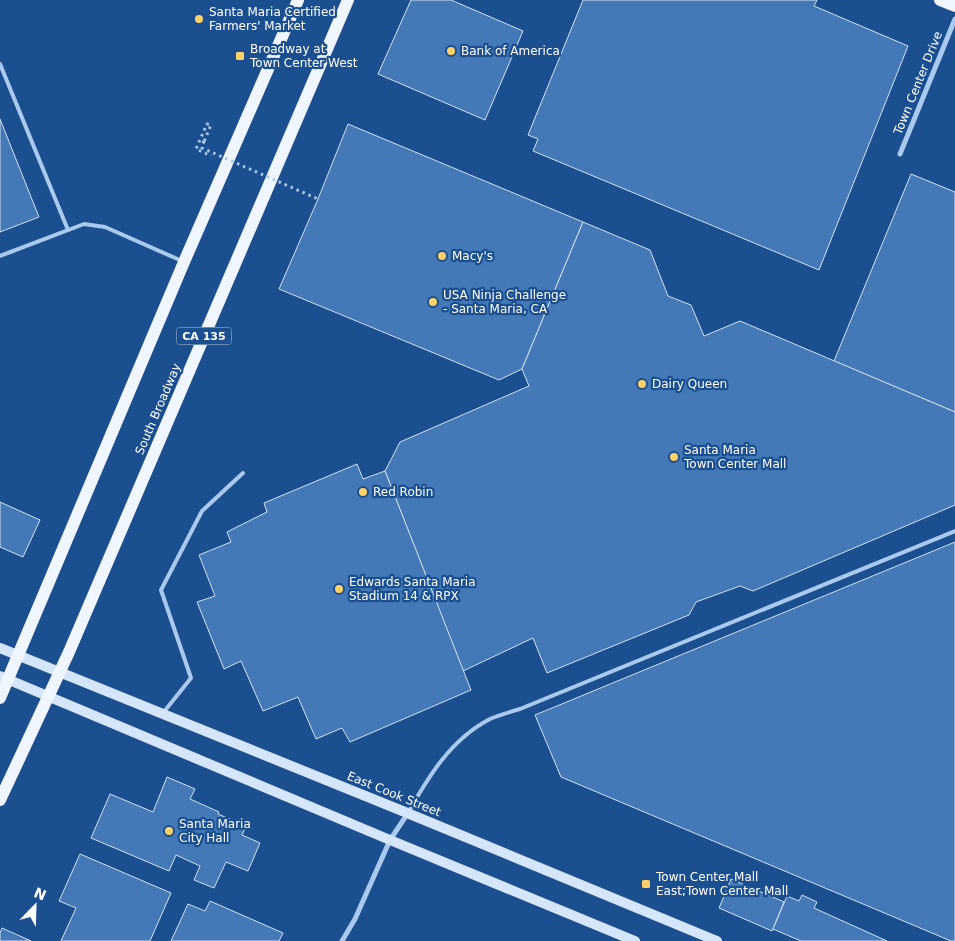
<svg xmlns="http://www.w3.org/2000/svg" width="955" height="941" font-family="'DejaVu Sans',sans-serif">
<rect width="100%" height="100%" fill="#1b4f8f"/>
<g fill="#4478b7" stroke="#cfe3fa">
<path d="M 411,0 L 451,0 L 523,31 L 485,120 L 378,74 Z"/>
<path d="M 583,0 L 817,0 L 814,6 L 908,46 L 819,270 L 533,151 L 538,139 L 528,135 Z"/>
<path d="M 0,119 L 39,217 L 0,232 Z"/>
<path d="M 348,124 L 583,222 L 522,369 L 499,380 L 279,289 L 318,199 Z"/>
<path d="M 911,174 L 955,192 L 955,412 L 834,361 Z"/>
<path d="M 583,222 L 650,250 L 668,296 L 691,305 L 704,336 L 740,321 L 955,412 L 955,505 L 753,591 L 740,586 L 696,602 L 689,615 L 547,673 L 533,638 L 463,671 L 385,471 L 400,442 L 529,386 L 522,369 Z"/>
<path d="M 357,464 L 363,479 L 385,471 L 471,690 L 350,742 L 342,728 L 316,739 L 298,697 L 263,711 L 241,661 L 224,669 L 197,602 L 215,596 L 199,555 L 231,542 L 227,532 L 267,512 L 264,503 Z"/>
<path d="M 0,502 L 40,520 L 23,557 L 0,547 Z"/>
<path d="M 955,542 L 955,941 L 951,941 L 561,777 L 535,715 Z"/>
<path d="M 167,777 L 195,789 L 190,799 L 219,812 L 218,814 L 246,826 L 242,835 L 260,843 L 248,871 L 226,862 L 214,888 L 194,880 L 200,866 L 176,855 L 169,871 L 91,838 L 110,794 L 153,812 Z"/>
<path d="M 80,854 L 171,893 L 150,941 L 61,941 L 76,908 L 59,901 Z"/>
<path d="M 731,879 L 784,902 L 772,931 L 719,908 Z"/>
<path d="M 802,895 L 817,902 L 814,908 L 887,941 L 801,941 L 773,929 L 787,896 L 799,901 Z"/>
<path d="M 210,901 L 283,933 L 279,941 L 171,941 L 188,904 L 205,911 Z"/>
<path d="M 2,928 L 31,941 L 0,941 L 0,933 Z"/>
</g>
<g fill="none" stroke-linecap="round" stroke-linejoin="round">
<path stroke="#a9c9ee" stroke-width="3" stroke-dasharray="2.5 4" stroke-linecap="butt" d="M 204,141 L 203,144 L 211,125 L 207,124 L 196,149 L 211,156"/>
<g stroke="#a9c9ee" stroke-width="4">
<path d="M 0,64 L 68,230"/>
<path d="M 0,256 L 84,224 L 105,227 L 182,261"/>
<path d="M 163,713 L 191,678 L 161,590 L 202,511 L 243,473"/>
<path d="M 408,813 C 428,777 451,739 490,719 C 499,715 510,712 520,709 L 955,531"/>
</g>
<g stroke="#a9c9ee" stroke-width="5">
<path d="M 900,154 L 955,19"/>
<path d="M 342,941 L 355,919 L 390,840 L 408,813"/>
</g>
<g stroke="#d6e6fa" stroke-width="10">
<path d="M 0,648 L 400,810 L 717,941"/>
<path d="M 0,676 L 390,840 L 635,941"/>
</g>
<g stroke="#f0f6ff" stroke-width="12">
<path d="M 940,0 L 955,6"/>
<path d="M 0,698 L 184,262 L 298,0"/>
<path d="M 0,800 L 69,652 L 348,0"/>
</g>
<path stroke="#a9c9ee" stroke-width="3" stroke-dasharray="2.5 4" stroke-linecap="butt" d="M 204,141 L 202,148 L 318,199"/>
</g>
<g fill="#ffd166" stroke="#1b4f8f" stroke-width="2">
<circle cx="199" cy="19" r="5"/>
<circle cx="451" cy="51" r="5"/>
<rect x="235" y="51" width="10" height="10" rx="2.5"/>
<circle cx="442" cy="256" r="5"/>
<circle cx="433" cy="302" r="5"/>
<circle cx="642" cy="384" r="5"/>
<circle cx="674" cy="457" r="5"/>
<circle cx="363" cy="492" r="5"/>
<circle cx="339" cy="589" r="5"/>
<circle cx="169" cy="831" r="5"/>
<rect x="641" y="879" width="10" height="10" rx="2.5"/>
</g>
<g text-anchor="middle" dominant-baseline="central" stroke-width="4.5" stroke-linejoin="round" paint-order="stroke">
<rect fill="#1b4f8f" stroke="#bbcadd" stroke-width="1" x="176.5" y="327.5" width="55" height="17" rx="4"/>
<g font-size="11" font-weight="bold" fill="#fff">
<text x="204" y="336">CA 135</text>
</g>
<g font-size="12" fill="#fff" stroke="#1b4f8f" text-anchor="start">
<text x="209" y="12">Santa Maria Certified<tspan x="209" dy="14">Farmers' Market</tspan></text>
<text x="250" y="49">Broadway at<tspan x="250" dy="14">Town Center West</tspan></text>
<text x="461" y="51">Bank of America</text>
<text x="452" y="256">Macy's</text>
<text x="443" y="295">USA Ninja Challenge<tspan x="443" dy="14">- Santa Maria, CA</tspan></text>
<text x="652" y="384">Dairy Queen</text>
<text x="684" y="450">Santa Maria<tspan x="684" dy="14">Town Center Mall</tspan></text>
<text x="373" y="492">Red Robin</text>
<text x="349" y="582">Edwards Santa Maria<tspan x="349" dy="14">Stadium 14 &amp; RPX</tspan></text>
<text x="179" y="824">Santa Maria<tspan x="179" dy="14">City Hall</tspan></text>
<text x="656" y="877">Town Center Mall<tspan x="656" dy="14">East;Town Center Mall</tspan></text>
</g>
<g font-size="12" fill="#fff" stroke="#1b4f8f">
<text transform="translate(918 83) rotate(-68)">Town Center Drive</text>
<text transform="translate(158 409) rotate(-67)">South Broadway</text>
<text transform="translate(394 794) rotate(22)">East Cook Street</text>
</g>
</g>
<g transform="translate(35 906) rotate(23)" stroke="#1b4f8f" stroke-width="4" paint-order="stroke">
<path d="M0-4L9 19L0 12L-9 19Z" fill="#ffffff"/>
<text y="-8" font-size="14" font-weight="bold" text-anchor="middle" fill="#ffffff">N</text>
</g>
</svg>
